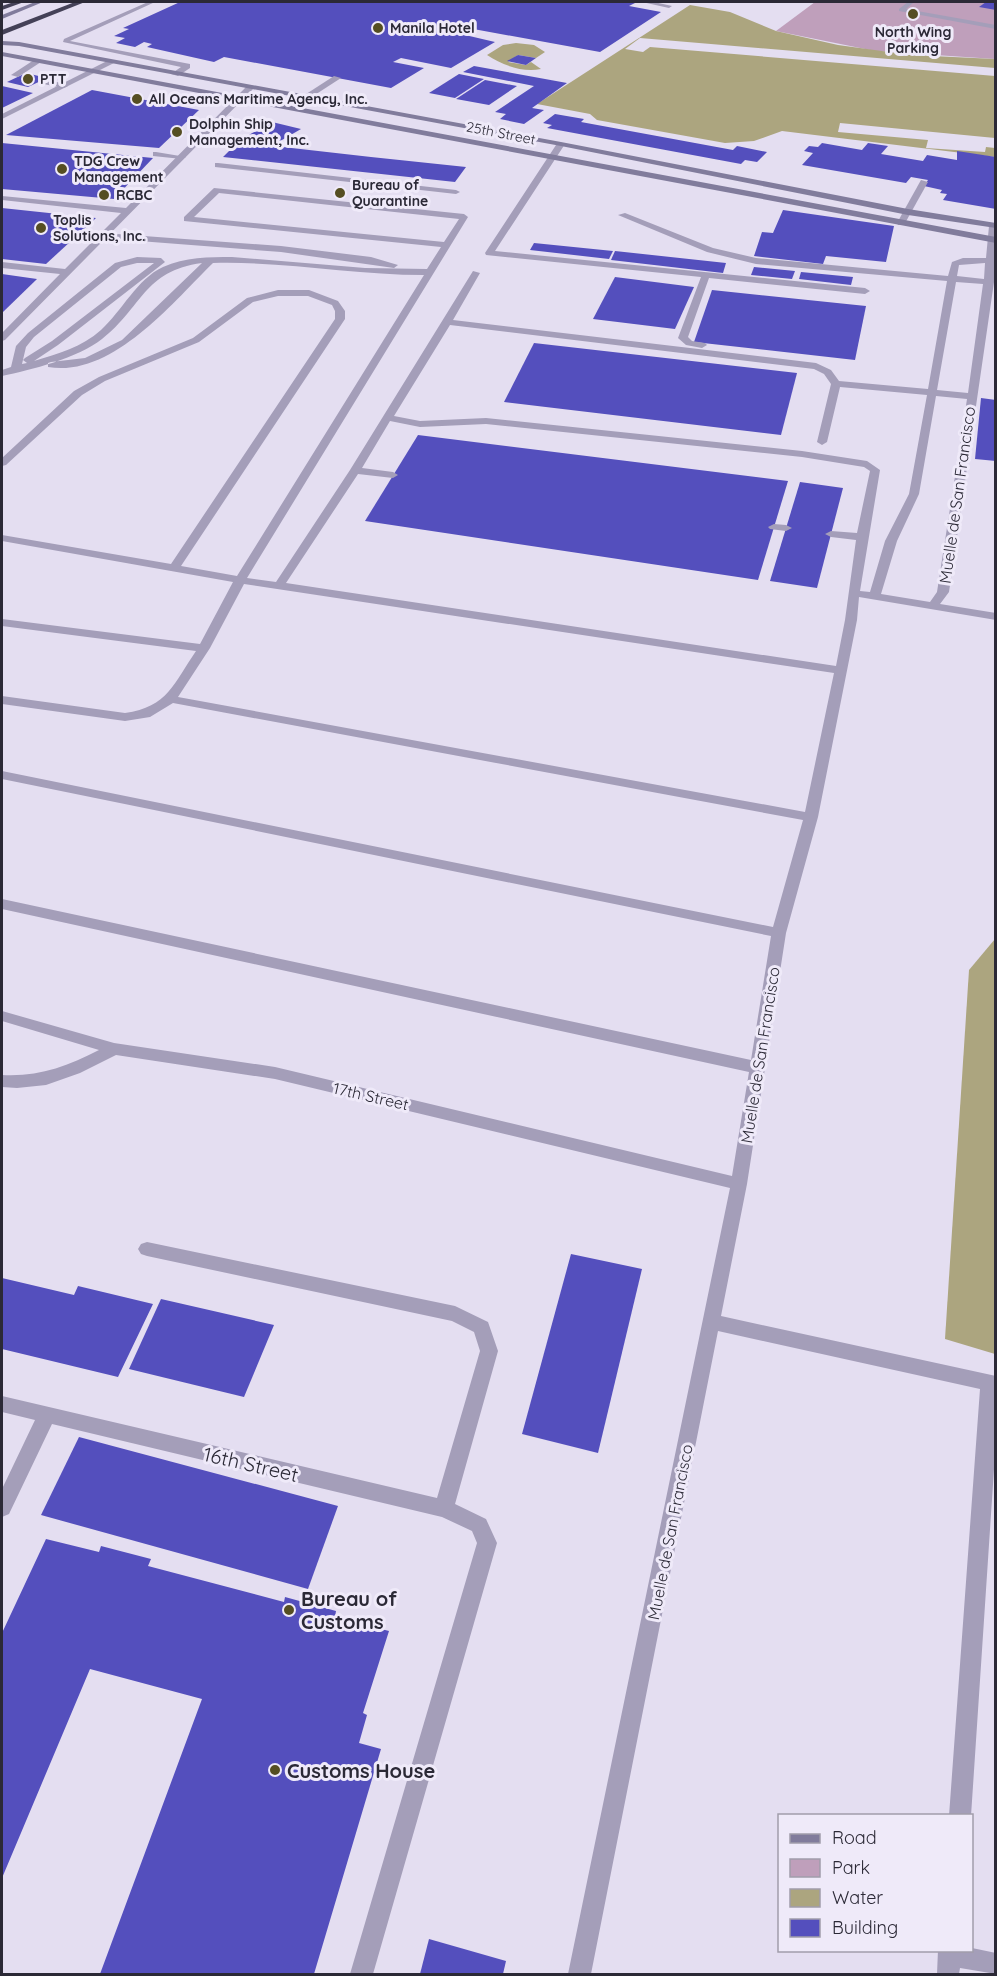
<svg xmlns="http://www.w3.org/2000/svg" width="997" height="1976" font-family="Quicksand,sans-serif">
<rect width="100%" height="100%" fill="#e4def1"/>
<path fill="#bf9fbb" d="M 815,2 L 995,2 L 995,59 L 875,51 L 776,31 Z"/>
<g fill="#aca57f">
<path d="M 690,5 L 730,12 L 776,31 L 838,45 L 911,55 L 995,59 L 995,157 L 782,131 L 754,141 L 725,143 L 597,120 L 590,114 L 537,104 Z"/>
<path d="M 516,43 L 534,45 L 545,52 L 536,58 L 518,55 L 508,62 L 526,65 L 531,62 L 541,69 C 523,73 502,65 487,55 L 503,45 Z"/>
<path d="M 995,939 L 995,1354 L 945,1339 L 969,970 Z"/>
</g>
<g fill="#e4def1">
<path d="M 640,38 L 995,68 L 995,76 L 650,47 L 643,52 L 625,49 Z"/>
<path d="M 840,123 L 995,138 L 995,148 L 986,147 L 985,152 L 926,148 L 928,140 L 838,132 Z"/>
</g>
<g fill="#544fbd">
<path d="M 180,2 L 637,2 L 629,6 L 661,12 L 600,52 L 457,26 L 448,31 L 495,42 L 451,68 L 401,58 L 393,62 L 424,68 L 391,88 L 224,57 L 214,62 L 147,47 L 152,44 L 144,42 L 135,47 L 116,43 L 125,38 L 114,36 L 129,29 L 123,28 Z"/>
<path d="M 986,2 L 996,3 L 996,10 L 979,7 Z"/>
<path d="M 518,55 L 536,58 L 526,65 L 507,61 Z"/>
<path d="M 474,66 L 567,83 L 532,108 L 544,110 L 524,124 L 500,119 L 506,114 L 495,112 L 534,86 L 463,72 Z"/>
<path d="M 26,73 L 47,78 L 28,87 L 7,82 Z"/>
<path d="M 459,74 L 484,79 L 455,98 L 429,93 Z"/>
<path d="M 485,80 L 517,86 L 489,105 L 456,99 Z"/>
<path d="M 2,86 L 33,93 L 2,108 Z"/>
<path d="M 92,90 L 199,110 L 159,148 L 6,135 Z"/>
<path d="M 555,114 L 584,119 L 581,122 L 733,150 L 737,146 L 767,152 L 757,162 L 745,160 L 741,164 L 547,128 L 552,125 L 543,123 Z"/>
<path d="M 272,122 L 301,129 L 275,144 L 245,137 Z"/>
<path d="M 238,142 L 371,157 L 466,167 L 455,182 L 223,157 Z"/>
<path d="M 2,143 L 153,158 L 114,199 L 2,189 Z"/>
<path d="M 822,143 L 862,150 L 868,143 L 888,146 L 881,154 L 923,161 L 927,155 L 957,160 L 957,151 L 996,157 L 996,209 L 943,200 L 947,194 L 940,193 L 942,190 L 924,186 L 928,180 L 911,177 L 906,183 L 802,165 L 813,153 L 804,151 L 809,146 L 818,147 Z"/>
<path d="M 2,208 L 96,218 L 46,264 L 2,259 Z"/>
<path d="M 783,210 L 894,226 L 886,262 L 826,256 L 823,264 L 754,256 L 762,232 L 773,233 Z"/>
<path d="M 534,243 L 613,251 L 609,259 L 530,250 Z"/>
<path d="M 615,251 L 726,263 L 723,273 L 611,260 Z"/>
<path d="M 754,267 L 795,271 L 792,279 L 751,275 Z"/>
<path d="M 801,272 L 853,277 L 851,285 L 799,279 Z"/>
<path d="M 2,274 L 37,279 L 2,313 Z"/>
<path d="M 615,277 L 694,287 L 675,329 L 593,319 Z"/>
<path d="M 712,290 L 866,306 L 855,360 L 694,342 Z"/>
<path d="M 534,343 L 797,373 L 781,435 L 504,402 Z"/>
<path d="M 981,398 L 996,400 L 996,461 L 975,459 Z"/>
<path d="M 418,435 L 788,481 L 758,580 L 365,521 Z"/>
<path d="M 800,482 L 843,488 L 817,588 L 770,581 Z"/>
<path d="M 571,1254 L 642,1269 L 598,1453 L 522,1434 Z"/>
<path d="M 2,1278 L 74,1295 L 78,1286 L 153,1304 L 118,1377 L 2,1349 Z"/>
<path d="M 161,1299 L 274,1325 L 244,1397 L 129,1369 Z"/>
<path d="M 79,1437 L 338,1506 L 308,1589 L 41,1515 Z"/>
<path d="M 46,1539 L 99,1552 L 101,1546 L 151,1559 L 148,1566 L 284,1602 L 285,1597 L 336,1611 L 335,1617 L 389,1631 L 363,1713 L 367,1715 L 359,1743 L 381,1749 L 314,1974 L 100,1974 L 202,1699 L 90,1669 L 2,1878 L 2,1633 Z"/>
<path d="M 429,1939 L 506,1961 L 503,1974 L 420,1974 Z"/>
</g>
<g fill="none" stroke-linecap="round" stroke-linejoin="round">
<path stroke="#9791af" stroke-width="2" stroke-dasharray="1.5 1.5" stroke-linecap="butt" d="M 789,2 L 799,2"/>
<g fill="#a49eb9" fill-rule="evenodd">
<path d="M 148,2 L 155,2 L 70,41 L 190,64 L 190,68 L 178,76 L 171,74 L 181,67 L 63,42 L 64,39 Z"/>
<path d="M 642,2 L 654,2 L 672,6 L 669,8 Z"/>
<path d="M 908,2 L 914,2 L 906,9 L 996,25 L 996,29 L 899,11 L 899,9 Z"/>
<path d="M 34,60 L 41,62 L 18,77 L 11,75 Z"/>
<path d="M 334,76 L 341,78 L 307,100 L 300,98 Z"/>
<path d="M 41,79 L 67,84 L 68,86 L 64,88 L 38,83 Z"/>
<path d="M 558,142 L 565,144 L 495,251 L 865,288 L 870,291 L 865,294 L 709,278 L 688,337 L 692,341 L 705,343 L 707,345 L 702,348 L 686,345 L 678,338 L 701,277 L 486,255 L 485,253 Z"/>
<path d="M 156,152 L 186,157 L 182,159 L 153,156 L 153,152 Z"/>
<path d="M 218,163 L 456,190 L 460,192 L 456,194 L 215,167 L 215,163 Z"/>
<path d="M 921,180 L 928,182 L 904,225 L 898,225 L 897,223 Z"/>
<path d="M 214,188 L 464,214 L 468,217 L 247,578 L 276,582 L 350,470 L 473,271 L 480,273 L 453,320 L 816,363 L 831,370 L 839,381 L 928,389 L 947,281 L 756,264 L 707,252 L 618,215 L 625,213 L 713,248 L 756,258 L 948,276 L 952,262 L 963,258 L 986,258 L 989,226 L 996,224 L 994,282 L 949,592 L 940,604 L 996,613 L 996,620 L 859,597 L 857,620 L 818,817 L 786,933 L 747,1184 L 721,1316 L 996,1376 L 996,1439 L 971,1816 L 949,1816 L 980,1389 L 718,1331 L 591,1974 L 568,1974 L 730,1188 L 275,1079 L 116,1055 L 80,1073 L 46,1085 L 17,1088 L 2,1087 L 2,1075 C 38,1077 66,1067 99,1050 L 2,1021 L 2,1011 L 114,1043 L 275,1067 L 732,1176 L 749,1072 L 2,909 L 2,899 L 751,1060 L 771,936 L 2,779 L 2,771 L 773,927 L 803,820 L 173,703 L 150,717 L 125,721 L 2,704 L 2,696 L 125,713 C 168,707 174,683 196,651 L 2,626 L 2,619 L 200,644 L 233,582 L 2,541 L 2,535 L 171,564 L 335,319 L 335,311 L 332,305 L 308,296 L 278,296 L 253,302 L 199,342 L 105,381 L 82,395 L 6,465 L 2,466 L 2,458 L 74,391 L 99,377 L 193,338 L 247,298 L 278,290 L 309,290 L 338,301 L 345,311 L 345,319 L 181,566 L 237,576 L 424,275 C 353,275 284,261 213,263 C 172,303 112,378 48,367 L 48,363 L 51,362 L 85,358 L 122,340 L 202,263 C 143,271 143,307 102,339 C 78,358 31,370 2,376 L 2,370 L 11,367 L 16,346 L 28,333 L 115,263 L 137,257 L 161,258 L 165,262 L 58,345 L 34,361 C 58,354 82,347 101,330 C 122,311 137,279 163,267 C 185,257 209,257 232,257 L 365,268 L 427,269 L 441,247 L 184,221 L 184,217 ZM 219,193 L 459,219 L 444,242 L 194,217 ZM 137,263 L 154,263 L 52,341 L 25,358 L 23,360 L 27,363 L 22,364 L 26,347 L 34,337 L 121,267 ZM 985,263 L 984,279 L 957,276 L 959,265 ZM 956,282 L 983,284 L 968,393 L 937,390 ZM 450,325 L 814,369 L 824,374 L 831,384 L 817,442 L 822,445 L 827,442 L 840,387 L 927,395 L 909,494 L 885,541 L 870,592 L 860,591 L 880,470 L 867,461 L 802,451 L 486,418 L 420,421 L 394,416 ZM 936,396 L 967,399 L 937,592 L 930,602 L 881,594 L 897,541 L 919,494 ZM 390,421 L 420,427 L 486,424 L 802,457 L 864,467 L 870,471 L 857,533 L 831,531 L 825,534 L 831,537 L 856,540 L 845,620 L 836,666 L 286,583 L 358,474 L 393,478 L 398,475 L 393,472 L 362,468 ZM 244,584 L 834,673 L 805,812 L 178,697 L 210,648 Z"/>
<path d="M 103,233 L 281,246 L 371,257 L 398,265 L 394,268 L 281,252 L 100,238 L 100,234 Z"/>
<path d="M 774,524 L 786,525 L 792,528 L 786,531 L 770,529 L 768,527 Z"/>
<path d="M 147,1242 L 455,1306 L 488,1322 L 498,1351 L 455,1504 L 486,1519 L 497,1543 L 373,1974 L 350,1974 L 477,1543 L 472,1531 L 442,1517 L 52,1424 L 9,1514 L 2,1517 L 2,1489 L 35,1420 L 2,1412 L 2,1396 L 437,1498 L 480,1351 L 474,1332 L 452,1321 L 147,1256 L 141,1254 L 138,1249 L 141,1244 Z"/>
<path d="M 972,1948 L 996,1953 L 996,1974 L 960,1968 L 959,1974 L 937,1974 L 938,1950 L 972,1950 Z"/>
</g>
<g fill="#a49eb9" fill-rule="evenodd">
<path d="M 109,60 L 116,62 L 2,119 L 2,114 Z"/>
<path d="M 247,86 L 254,88 L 5,340 L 2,341 L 2,333 L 60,274 L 2,268 L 2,262 L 65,269 L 121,213 L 2,200 L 2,196 L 126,208 Z"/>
</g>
<g fill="#817c9c" fill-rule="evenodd">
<path d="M 35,2 L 43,2 L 2,19 L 2,15 Z"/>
<path d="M 2,41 L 19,42 L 561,142 L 908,209 L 996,223 L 996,228 L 908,215 L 561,146 L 19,46 L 2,45 Z"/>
<path d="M 2,52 L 996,237 L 996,243 L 2,56 Z"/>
</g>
<g fill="#444157" fill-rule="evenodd">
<path d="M 14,2 L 24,2 L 2,10 L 2,6 Z"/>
<path d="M 75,2 L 85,2 L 2,35 L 2,30 Z"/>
</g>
</g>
<g fill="#554e22" stroke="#efeaf9" stroke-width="2">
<circle cx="913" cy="14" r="6"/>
<circle cx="378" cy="28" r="6"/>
<circle cx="28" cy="79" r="6"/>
<circle cx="137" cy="99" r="6"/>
<circle cx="177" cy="132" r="6"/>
<circle cx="62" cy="169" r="6"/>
<circle cx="340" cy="193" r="6"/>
<circle cx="104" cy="195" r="6"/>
<circle cx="41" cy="228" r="6"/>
<circle cx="289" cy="1610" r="6"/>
<circle cx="275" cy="1770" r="6"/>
</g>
<g text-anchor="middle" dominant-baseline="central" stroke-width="6" stroke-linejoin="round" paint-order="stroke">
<g font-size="14" font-weight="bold" fill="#2b2936" stroke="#efeaf9" text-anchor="start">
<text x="390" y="28">Manila Hotel</text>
<text x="913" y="32" text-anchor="middle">North Wing<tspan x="913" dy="16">Parking</tspan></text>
<text x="40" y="79">PTT</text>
<text x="149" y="99">All Oceans Maritime Agency, Inc.</text>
<text x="189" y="124">Dolphin Ship<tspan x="189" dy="16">Management, Inc.</tspan></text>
<text x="74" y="161">TDG Crew<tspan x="74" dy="16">Management</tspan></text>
<text x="352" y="185">Bureau of<tspan x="352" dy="16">Quarantine</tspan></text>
<text x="116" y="195">RCBC</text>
<text x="53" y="220">Toplis<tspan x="53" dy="16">Solutions, Inc.</tspan></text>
</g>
<g font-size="14" fill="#2b2936" stroke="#efeaf9">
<text transform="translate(501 133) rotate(11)">25th Street</text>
</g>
<g font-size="16" fill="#2b2936" stroke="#efeaf9">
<text transform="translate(957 495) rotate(-82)">Muelle de San Francisco</text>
<text transform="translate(760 1055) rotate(-81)">Muelle de San Francisco</text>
<text transform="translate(371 1096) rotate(13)">17th Street</text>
<text transform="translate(670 1532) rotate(-79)">Muelle de San Francisco</text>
</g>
<g font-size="20" fill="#2b2936" stroke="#efeaf9">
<text transform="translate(251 1464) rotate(13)">16th Street</text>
</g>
<g font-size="20" font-weight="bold" fill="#2b2936" stroke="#efeaf9" text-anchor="start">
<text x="301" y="1598">Bureau of<tspan x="301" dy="23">Customs</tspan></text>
<text x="287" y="1770">Customs House</text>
</g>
</g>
<rect width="997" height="1976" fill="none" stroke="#2b2936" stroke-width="6"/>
<rect x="778" y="1814" width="195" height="138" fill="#efeaf9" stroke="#a19dab" stroke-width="1.5"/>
<rect x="790" y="1834" width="30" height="9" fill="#817c9c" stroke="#a19dab" stroke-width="1.5"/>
<text x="832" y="1844" font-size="18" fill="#2b2936">Road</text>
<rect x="790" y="1859" width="30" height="18" fill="#bf9fbb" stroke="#a19dab" stroke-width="1.5"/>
<text x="832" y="1874" font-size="18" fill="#2b2936">Park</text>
<rect x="790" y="1889" width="30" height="18" fill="#aca57f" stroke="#a19dab" stroke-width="1.5"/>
<text x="832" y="1904" font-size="18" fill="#2b2936">Water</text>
<rect x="790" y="1919" width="30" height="18" fill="#544fbd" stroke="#a19dab" stroke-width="1.5"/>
<text x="832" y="1934" font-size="18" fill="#2b2936">Building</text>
</svg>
